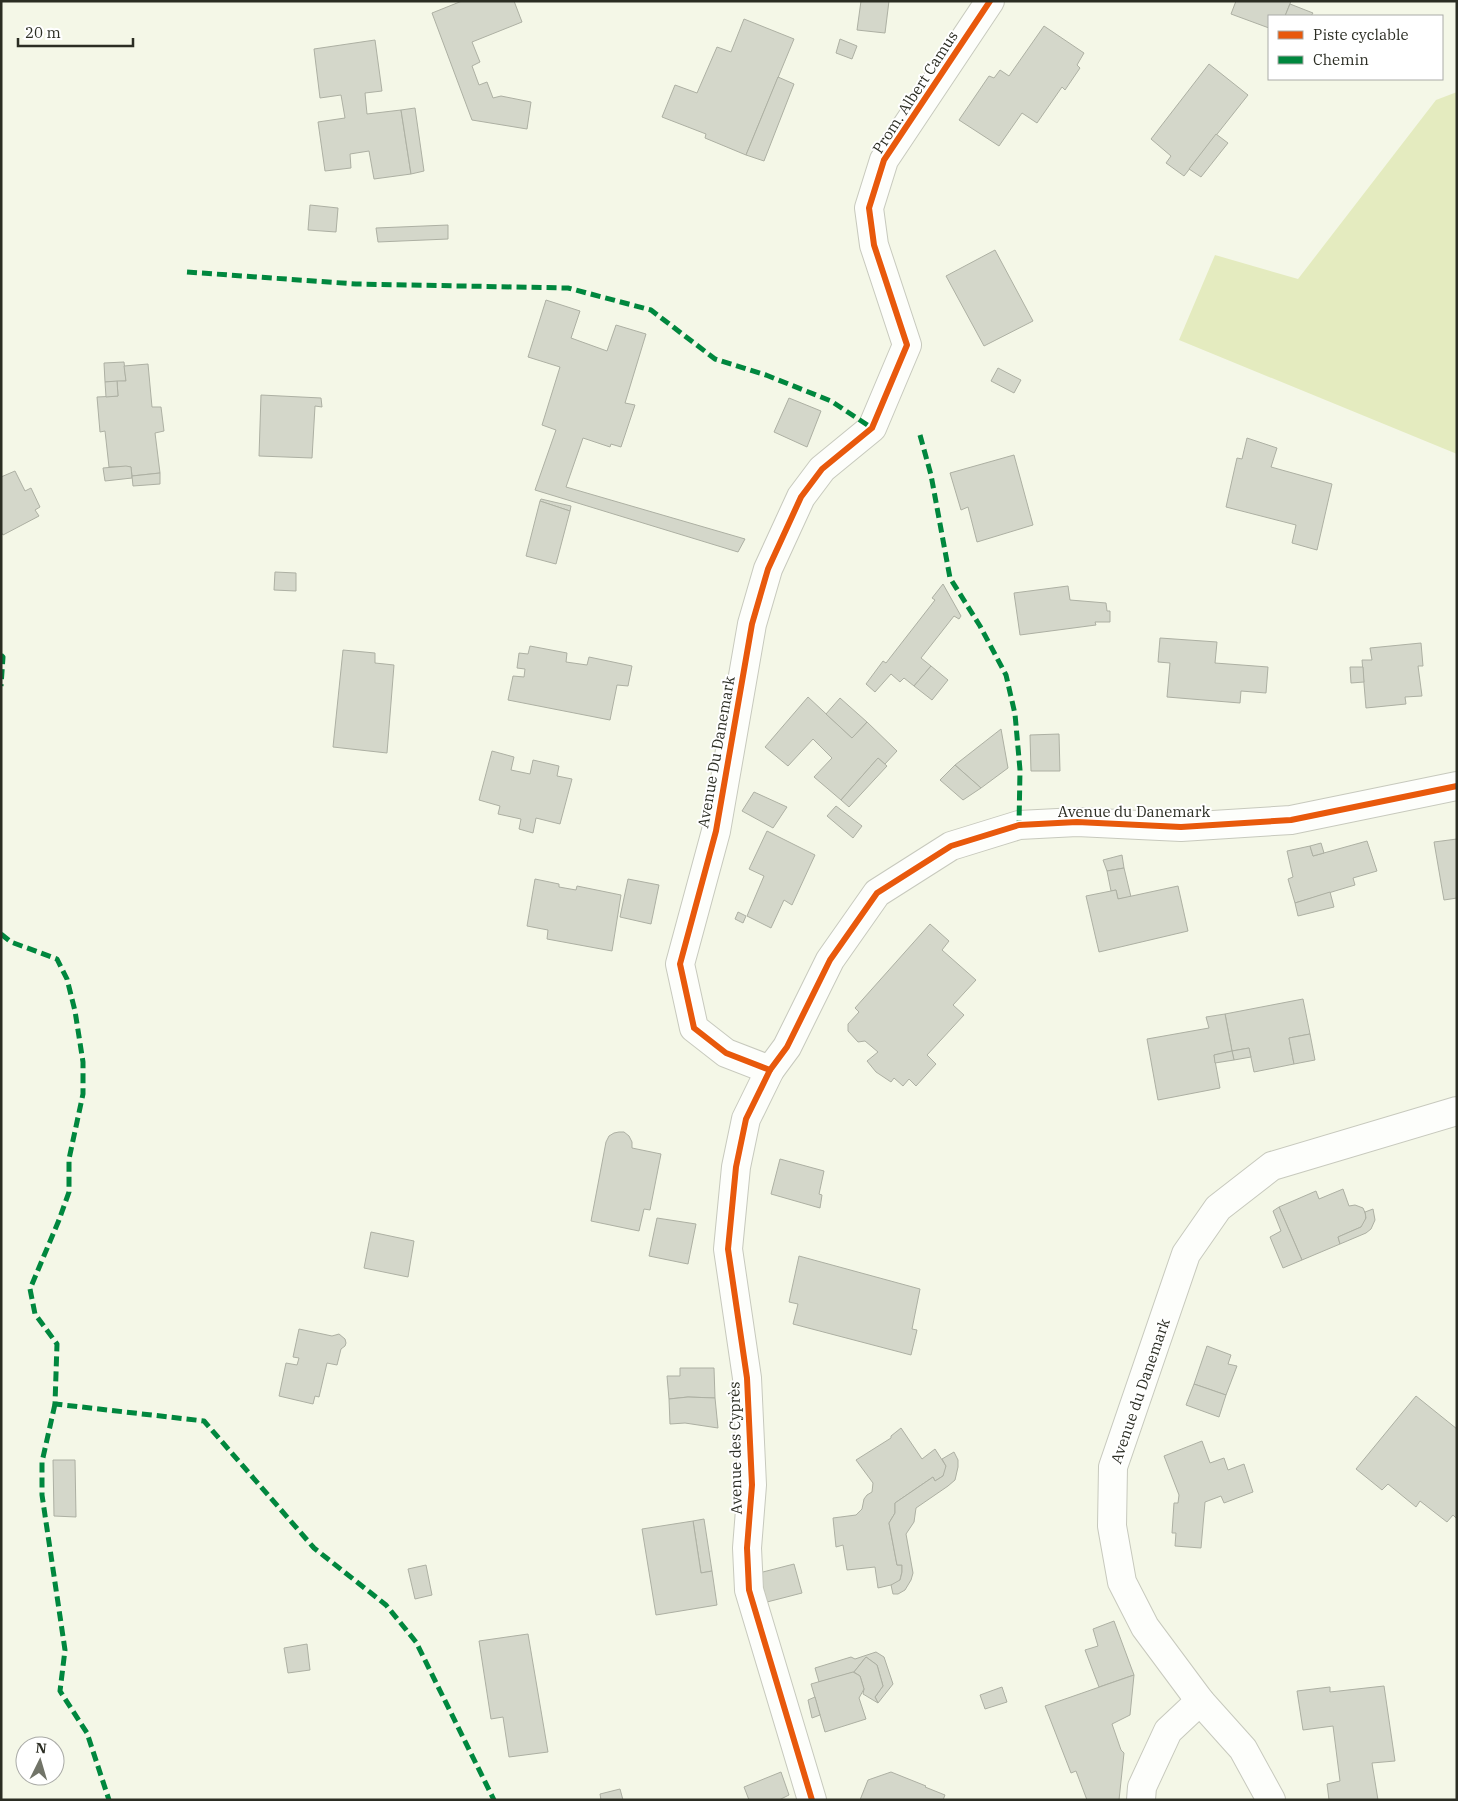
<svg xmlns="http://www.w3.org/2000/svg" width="1458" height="1801" font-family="'IBM Plex Serif',serif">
<rect width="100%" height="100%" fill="#f4f7e7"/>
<path fill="#e4ebbf" d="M 1457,92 L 1457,454 L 1179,340 L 1215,255 L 1298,279 L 1436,100 Z"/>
<g fill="#d4d7ca" stroke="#adb0a3">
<path d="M 462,1 L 514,1 L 522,22 L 472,42 L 480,62 L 472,66 L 479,85 L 487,82 L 493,98 L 501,96 L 531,102 L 527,129 L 472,120 L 432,13 Z"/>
<path d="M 861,1 L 889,1 L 885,33 L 857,30 Z"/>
<path d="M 1236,1 L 1291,1 L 1285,16 L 1269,16 L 1269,28 L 1231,14 Z"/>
<path d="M 1290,4 L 1313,13 L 1311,16 L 1285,16 Z"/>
<path d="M 744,19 L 794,39 L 746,155 L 705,138 L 706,134 L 662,117 L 675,85 L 697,93 L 717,47 L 731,52 Z"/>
<path d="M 1044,26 L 1084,53 L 1077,65 L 1080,68 L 1065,90 L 1062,87 L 1037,123 L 1022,113 L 999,146 L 959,120 L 989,76 L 994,78 L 1000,70 L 1009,76 Z"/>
<path d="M 840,39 L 857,46 L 852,59 L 836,53 Z"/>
<path d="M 375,40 L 382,91 L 365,93 L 367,114 L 401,110 L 411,174 L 374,179 L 369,151 L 350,154 L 351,168 L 325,171 L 318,122 L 345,118 L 341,95 L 320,98 L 314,49 Z"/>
<path d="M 1209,64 L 1248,95 L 1184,176 L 1166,163 L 1171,156 L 1151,139 Z"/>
<path d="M 778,77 L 794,84 L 764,161 L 746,155 Z"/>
<path d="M 415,108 L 424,171 L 411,174 L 401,110 Z"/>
<path d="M 1216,134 L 1228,143 L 1201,177 L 1189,169 Z"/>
<path d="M 310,205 L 338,208 L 336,232 L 308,230 Z"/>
<path d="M 448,225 L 448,239 L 378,242 L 376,228 Z"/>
<path d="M 995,250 L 1033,321 L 984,346 L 946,276 Z"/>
<path d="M 546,300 L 580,311 L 571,338 L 607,351 L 616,325 L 646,334 L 625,403 L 635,405 L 621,447 L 611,444 L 610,447 L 583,438 L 566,487 L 745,539 L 738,552 L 535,490 L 556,430 L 542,425 L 560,367 L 528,357 Z"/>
<path d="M 124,362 L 126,381 L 105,382 L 104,363 Z"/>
<path d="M 148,364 L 152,407 L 161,407 L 164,431 L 155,433 L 160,473 L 132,476 L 131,467 L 109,467 L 105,431 L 100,432 L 97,397 L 118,396 L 117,381 L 126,381 L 124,366 Z"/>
<path d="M 998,368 L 1021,380 L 1014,393 L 991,381 Z"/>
<path d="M 117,381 L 118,396 L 106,397 L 105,382 Z"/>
<path d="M 261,395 L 321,398 L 322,407 L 315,406 L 312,458 L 259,456 Z"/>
<path d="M 789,398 L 821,411 L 807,447 L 774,432 Z"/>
<path d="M 1247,438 L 1277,448 L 1271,467 L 1332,484 L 1317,550 L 1292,543 L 1296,525 L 1226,507 L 1237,458 L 1242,459 Z"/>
<path d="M 1014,455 L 1033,525 L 977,542 L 968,507 L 961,510 L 950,473 Z"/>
<path d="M 126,466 L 131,467 L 132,478 L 105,481 L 103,468 Z"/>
<path d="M 15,471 L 25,491 L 31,488 L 40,507 L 35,510 L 39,516 L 3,535 L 1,532 L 1,477 Z"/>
<path d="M 160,473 L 160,484 L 133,486 L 132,476 Z"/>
<path d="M 541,499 L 571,506 L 570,511 L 540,501 Z"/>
<path d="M 540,501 L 570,511 L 556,564 L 526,556 Z"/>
<path d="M 275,572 L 296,573 L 296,591 L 274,590 Z"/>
<path d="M 943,584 L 961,616 L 959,619 L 954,616 L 921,658 L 931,666 L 914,686 L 904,678 L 900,682 L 891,674 L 875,692 L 866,684 L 883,661 L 886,663 L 935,600 L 932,598 Z"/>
<path d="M 1068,586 L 1070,600 L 1106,603 L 1107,611 L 1110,611 L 1110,622 L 1095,622 L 1096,625 L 1020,635 L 1014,593 Z"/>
<path d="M 1160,638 L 1217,642 L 1215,663 L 1268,667 L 1266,693 L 1241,691 L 1240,703 L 1167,697 L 1170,663 L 1158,662 Z"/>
<path d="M 1421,643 L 1423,666 L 1418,666 L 1422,696 L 1405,697 L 1406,704 L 1366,708 L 1362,660 L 1372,660 L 1370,648 Z"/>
<path d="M 530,646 L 567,653 L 566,662 L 587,665 L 589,657 L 632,666 L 628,686 L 617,685 L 610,720 L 508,700 L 513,676 L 524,677 L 525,669 L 517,668 L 519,653 L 528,654 Z"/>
<path d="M 343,650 L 375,653 L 375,663 L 394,665 L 387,753 L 333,747 Z"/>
<path d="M 931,666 L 948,680 L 932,700 L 914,686 Z"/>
<path d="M 1350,667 L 1363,667 L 1364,682 L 1351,683 Z"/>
<path d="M 808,697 L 852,738 L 867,722 L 897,751 L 885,764 L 878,758 L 841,800 L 814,777 L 832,758 L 813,739 L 788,766 L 765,747 Z"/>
<path d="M 840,698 L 867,722 L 852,738 L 826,714 Z"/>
<path d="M 1001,729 L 1008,768 L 981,788 L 955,765 Z"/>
<path d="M 1059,734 L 1060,771 L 1031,771 L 1030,735 Z"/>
<path d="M 492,751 L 514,757 L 511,770 L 530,774 L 533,760 L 559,766 L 557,776 L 572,779 L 560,824 L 536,818 L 533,833 L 519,829 L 521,819 L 498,814 L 500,806 L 479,800 Z"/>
<path d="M 878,758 L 887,766 L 849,807 L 841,800 Z"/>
<path d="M 955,765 L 981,788 L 963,800 L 940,780 Z"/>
<path d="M 754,792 L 787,807 L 773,828 L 742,811 Z"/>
<path d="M 836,806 L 862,826 L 853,838 L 827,816 Z"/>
<path d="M 767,831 L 815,855 L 792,905 L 784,900 L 771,928 L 747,916 L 764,876 L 749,869 Z"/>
<path d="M 1457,839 L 1457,898 L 1444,900 L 1434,842 Z"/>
<path d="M 1367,841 L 1377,871 L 1353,878 L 1355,885 L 1295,903 L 1288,879 L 1293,877 L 1287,851 L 1310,846 L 1313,856 Z"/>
<path d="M 1321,843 L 1324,853 L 1313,856 L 1310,846 Z"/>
<path d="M 1122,855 L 1124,868 L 1107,871 L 1103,860 Z"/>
<path d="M 1124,868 L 1131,897 L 1118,899 L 1116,890 L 1111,891 L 1107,871 Z"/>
<path d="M 535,879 L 559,884 L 559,887 L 576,890 L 577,886 L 621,895 L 612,951 L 547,939 L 548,930 L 527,926 Z"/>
<path d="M 628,879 L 659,885 L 651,924 L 620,917 Z"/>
<path d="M 1178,886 L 1188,931 L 1099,952 L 1086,896 L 1116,890 L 1118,899 Z"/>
<path d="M 1330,892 L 1334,907 L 1298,916 L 1295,903 Z"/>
<path d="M 738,912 L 746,916 L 743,923 L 735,919 Z"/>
<path d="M 930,924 L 949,941 L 942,950 L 976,980 L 953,1005 L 964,1015 L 927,1055 L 936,1064 L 916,1086 L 909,1079 L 903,1086 L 894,1078 L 891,1082 L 876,1072 L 867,1061 L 878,1052 L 865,1041 L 858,1042 L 848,1031 L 848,1024 L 859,1012 L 855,1008 Z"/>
<path d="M 1303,999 L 1310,1034 L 1289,1038 L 1294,1064 L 1254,1072 L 1249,1048 L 1232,1051 L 1225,1014 Z"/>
<path d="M 1225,1014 L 1232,1051 L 1214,1055 L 1220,1088 L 1158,1100 L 1147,1039 L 1209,1028 L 1206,1017 Z"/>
<path d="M 1310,1034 L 1315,1060 L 1294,1064 L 1289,1038 Z"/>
<path d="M 1249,1048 L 1251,1057 L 1234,1060 L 1232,1051 Z"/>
<path d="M 1232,1051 L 1234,1060 L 1215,1063 L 1214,1055 Z"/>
<path d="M 619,1132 L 624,1132 L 629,1136 L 632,1142 L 632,1148 L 661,1154 L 650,1210 L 644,1209 L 639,1231 L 591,1221 L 606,1142 L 609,1136 L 614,1133 Z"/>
<path d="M 780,1159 L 824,1171 L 819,1194 L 822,1195 L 820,1208 L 771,1194 Z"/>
<path d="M 1343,1189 L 1349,1206 L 1355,1205 L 1363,1208 L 1366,1215 L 1365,1223 L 1361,1227 L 1338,1237 L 1340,1244 L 1302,1260 L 1279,1207 L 1316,1191 L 1319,1199 Z"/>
<path d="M 1279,1207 L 1302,1260 L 1283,1268 L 1270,1237 L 1281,1231 L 1273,1211 Z"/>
<path d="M 1373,1209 L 1375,1220 L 1371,1229 L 1366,1233 L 1340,1244 L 1338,1237 L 1361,1227 L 1366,1218 L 1365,1212 Z"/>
<path d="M 657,1218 L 696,1224 L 688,1264 L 649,1256 Z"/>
<path d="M 371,1232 L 414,1241 L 408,1277 L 364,1268 Z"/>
<path d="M 799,1256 L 920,1289 L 912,1329 L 917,1330 L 911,1355 L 793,1324 L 798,1304 L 789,1302 Z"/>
<path d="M 299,1329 L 332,1336 L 339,1334 L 345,1339 L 346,1343 L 345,1346 L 341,1349 L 337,1365 L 327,1363 L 319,1397 L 315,1396 L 313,1404 L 279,1396 L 286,1363 L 297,1365 L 299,1358 L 293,1357 Z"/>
<path d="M 1207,1346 L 1231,1355 L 1228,1364 L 1237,1366 L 1226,1395 L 1194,1384 Z"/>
<path d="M 680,1368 L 714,1368 L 715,1398 L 688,1397 L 669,1399 L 667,1376 L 680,1376 Z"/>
<path d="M 1194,1384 L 1226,1395 L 1219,1417 L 1186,1405 Z"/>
<path d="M 1416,1396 L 1457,1429 L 1457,1519 L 1453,1515 L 1447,1522 L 1420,1501 L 1416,1507 L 1388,1484 L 1382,1490 L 1356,1469 Z"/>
<path d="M 688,1397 L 715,1398 L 718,1428 L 685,1423 L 670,1424 L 669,1399 Z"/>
<path d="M 901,1428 L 922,1459 L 935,1449 L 946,1466 L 946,1471 L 943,1476 L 935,1481 L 933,1477 L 895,1503 L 895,1513 L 889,1523 L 897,1565 L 902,1565 L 902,1572 L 900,1580 L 895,1584 L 878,1588 L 875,1567 L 847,1570 L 843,1545 L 836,1547 L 833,1518 L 856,1515 L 862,1509 L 864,1499 L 867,1495 L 872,1492 L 873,1483 L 856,1460 L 891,1438 L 891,1436 Z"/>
<path d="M 1202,1441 L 1210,1463 L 1224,1458 L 1228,1470 L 1244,1464 L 1253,1492 L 1224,1503 L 1221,1496 L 1205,1502 L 1201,1548 L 1175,1546 L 1176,1533 L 1172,1533 L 1174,1503 L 1178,1503 L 1179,1495 L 1164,1456 Z"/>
<path d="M 954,1452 L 958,1460 L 958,1467 L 955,1480 L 948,1486 L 916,1508 L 914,1522 L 906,1534 L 913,1573 L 911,1580 L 905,1590 L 898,1594 L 893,1594 L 891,1585 L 900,1580 L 902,1572 L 902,1565 L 897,1565 L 889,1523 L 895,1513 L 895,1503 L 933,1477 L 935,1481 L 943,1476 L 946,1466 L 942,1459 Z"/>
<path d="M 53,1460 L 75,1460 L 76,1517 L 54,1516 Z"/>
<path d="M 704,1519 L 712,1571 L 701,1573 L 693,1521 Z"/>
<path d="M 693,1521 L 701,1573 L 712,1571 L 717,1605 L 656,1615 L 642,1529 Z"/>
<path d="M 794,1564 L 802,1593 L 767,1602 L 759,1573 Z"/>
<path d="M 426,1565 L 432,1595 L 415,1599 L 408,1569 Z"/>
<path d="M 1114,1621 L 1134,1675 L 1099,1687 L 1085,1650 L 1098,1646 L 1093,1629 Z"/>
<path d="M 528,1634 L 548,1752 L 509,1757 L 503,1717 L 491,1719 L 479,1641 Z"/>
<path d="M 307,1644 L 310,1670 L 288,1673 L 284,1648 Z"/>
<path d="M 876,1652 L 884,1657 L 893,1684 L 878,1703 L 875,1697 L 883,1686 L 877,1665 L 866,1657 L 854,1672 L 819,1682 L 815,1668 L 851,1657 L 855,1659 Z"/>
<path d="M 866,1657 L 877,1665 L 883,1686 L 875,1697 L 878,1703 L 863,1694 L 864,1689 L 860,1676 L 854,1672 Z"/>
<path d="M 853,1672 L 860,1676 L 864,1689 L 859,1698 L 866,1719 L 825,1732 L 811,1684 Z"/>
<path d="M 1134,1675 L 1130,1715 L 1112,1724 L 1121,1750 L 1124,1753 L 1119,1800 L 1087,1800 L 1076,1771 L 1071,1773 L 1045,1706 Z"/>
<path d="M 1384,1686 L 1395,1761 L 1372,1763 L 1378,1800 L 1329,1800 L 1327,1784 L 1340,1781 L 1333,1726 L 1303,1730 L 1297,1691 L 1330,1687 L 1330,1692 Z"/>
<path d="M 1002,1687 L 1007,1702 L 985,1709 L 980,1695 Z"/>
<path d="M 815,1697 L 820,1715 L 812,1718 L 808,1700 Z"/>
<path d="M 781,1772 L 789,1795 L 779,1800 L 749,1800 L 744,1787 Z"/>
<path d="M 891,1772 L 926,1786 L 925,1787 L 945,1795 L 943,1800 L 860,1800 L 868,1780 Z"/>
<path d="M 620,1789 L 623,1800 L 601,1800 L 600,1794 Z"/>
</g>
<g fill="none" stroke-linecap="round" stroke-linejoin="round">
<defs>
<g id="street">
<path d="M 770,1070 L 726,1053 L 694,1028 L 680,964 L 716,831 L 752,624 L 768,569 L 801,497 L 822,469 L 872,428 L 907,345 L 874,245 L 869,208 L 884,160 L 990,1"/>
<path d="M 812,1800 L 749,1590 L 747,1548 L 752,1485 L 747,1378 L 728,1249 L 736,1167 L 746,1119 L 770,1070 L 787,1047 L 830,960 L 877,893 L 951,846 L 1019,825 L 1077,822 L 1181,827 L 1291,820 L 1457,786"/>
<path d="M 1141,1800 L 1142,1787 L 1168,1731 L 1200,1701"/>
<path d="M 1271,1800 L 1243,1749 L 1200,1701 L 1145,1627 L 1122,1582 L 1112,1526 L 1113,1467 L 1186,1254 L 1218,1208 L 1272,1166 L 1457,1111"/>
</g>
</defs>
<use href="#street" stroke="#c7c9bd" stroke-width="30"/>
<use href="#street" stroke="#fdfefb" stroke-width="28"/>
<g stroke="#00873e" stroke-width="5" stroke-dasharray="10 5" stroke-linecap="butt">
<path d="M 187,272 L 356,284 L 568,288 L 651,310 L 715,359 L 766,375 L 831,401 L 872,428"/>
<path d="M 920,435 L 931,475 L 950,578 L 980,626 L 1006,675 L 1015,714 L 1020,770 L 1019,825"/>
<path d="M 1,655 L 3,657 L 1,686"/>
<path d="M 1,934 L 11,942 L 57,959 L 67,979 L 75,1011 L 83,1062 L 83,1094 L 69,1159 L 69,1192 L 59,1220 L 30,1289 L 35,1314 L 57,1344 L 55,1404 L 204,1421 L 314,1548 L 386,1605 L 416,1642 L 494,1800"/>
<path d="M 55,1404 L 42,1462 L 42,1495 L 65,1650 L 60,1691 L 87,1733 L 109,1800"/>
</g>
<defs>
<g id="cycleway">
<path d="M 770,1070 L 726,1053 L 694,1028 L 680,964 L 716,831 L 752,624 L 768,569 L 801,497 L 822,469 L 872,428 L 907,345 L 874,245 L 869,208 L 884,160 L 990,1"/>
<path d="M 812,1800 L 749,1590 L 747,1548 L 752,1485 L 747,1378 L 728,1249 L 736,1167 L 746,1119 L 770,1070 L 787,1047 L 830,960 L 877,893 L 951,846 L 1019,825 L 1077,822 L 1181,827 L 1291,820 L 1457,786"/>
</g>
</defs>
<use href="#cycleway" stroke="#fff" stroke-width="9"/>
<use href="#cycleway" stroke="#e8590c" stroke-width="6"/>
</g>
<g text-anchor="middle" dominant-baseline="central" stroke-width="4" stroke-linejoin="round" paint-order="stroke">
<g font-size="15" fill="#2b2d23" stroke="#fff">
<text transform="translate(915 92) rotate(-57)">Prom. Albert Camus</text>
<text transform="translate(716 752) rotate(-80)">Avenue Du Danemark</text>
<text x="1134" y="811">Avenue du Danemark</text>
<text transform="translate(1140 1391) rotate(-71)">Avenue du Danemark</text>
<text transform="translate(735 1448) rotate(-91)">Avenue des Cyprès</text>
</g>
</g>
<rect width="1458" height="1801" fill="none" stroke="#2b2d23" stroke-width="5"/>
<rect x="1268" y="15" width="175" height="65" fill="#ffffff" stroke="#aaaba7"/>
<rect x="1278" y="31" width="25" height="8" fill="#e8590c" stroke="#aaaba7"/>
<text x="1313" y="40" font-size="15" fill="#2b2d23">Piste cyclable</text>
<rect x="1278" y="56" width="25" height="8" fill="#00873e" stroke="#aaaba7"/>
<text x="1313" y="65" font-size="15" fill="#2b2d23">Chemin</text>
<g transform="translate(40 1761) rotate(5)"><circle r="24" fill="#ffffff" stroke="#aaaba7"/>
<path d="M0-4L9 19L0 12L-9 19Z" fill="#717468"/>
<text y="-8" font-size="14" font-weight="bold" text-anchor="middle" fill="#2b2d23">N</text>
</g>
<path d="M18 38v8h115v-8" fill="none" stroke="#2b2d23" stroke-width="2.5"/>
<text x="25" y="38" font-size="15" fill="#2b2d23" stroke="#ffffff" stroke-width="4" paint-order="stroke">20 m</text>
</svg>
